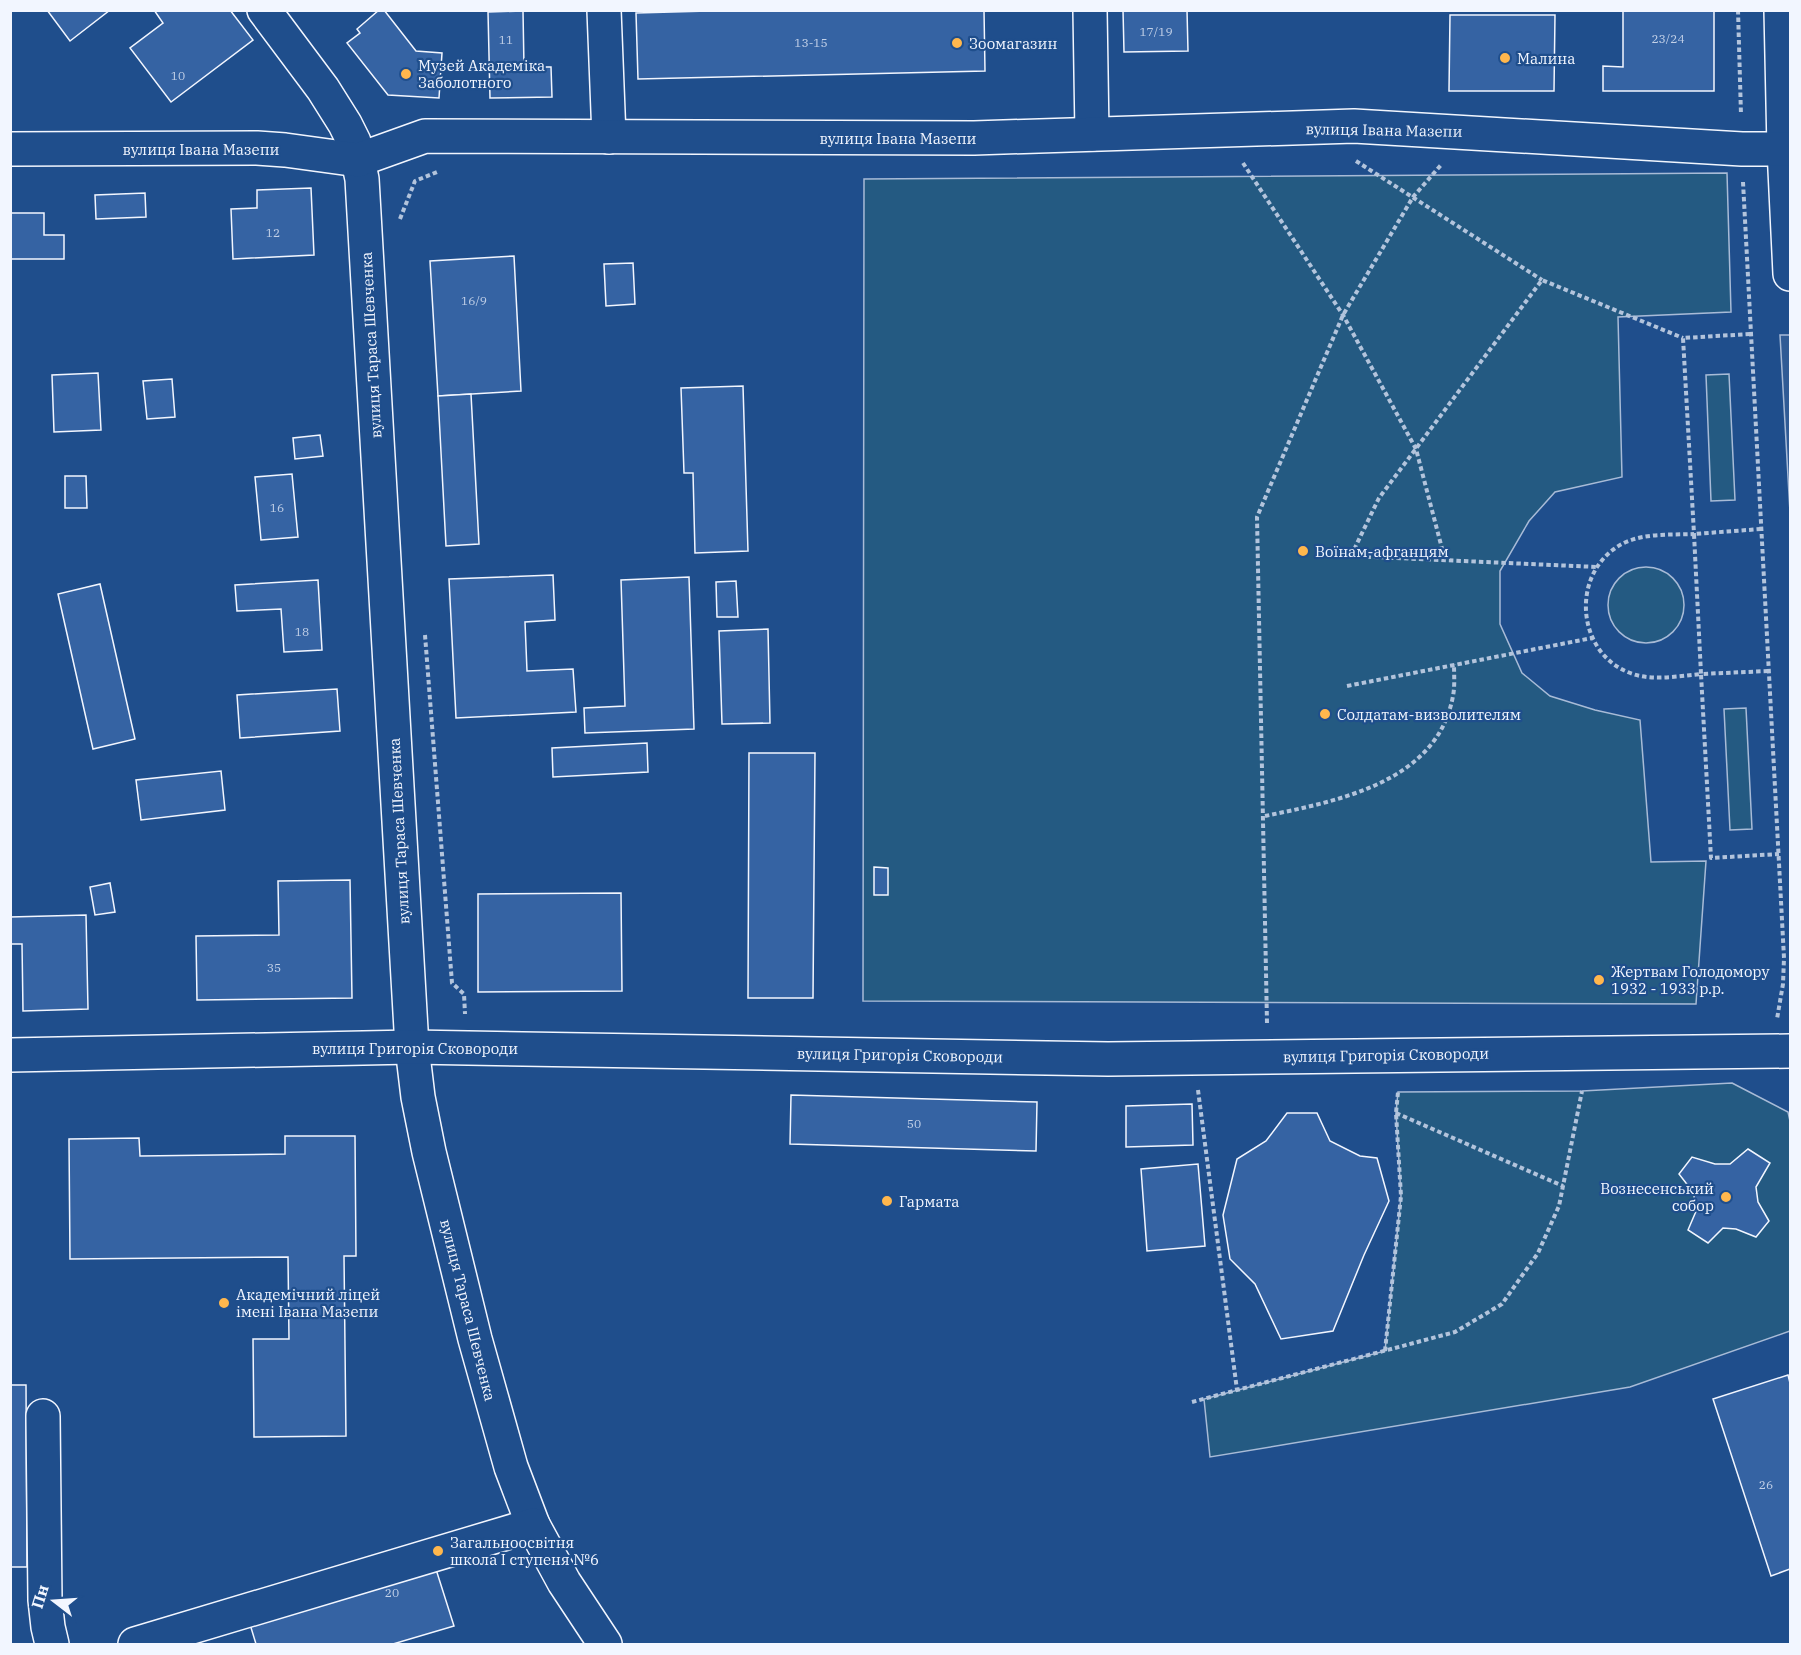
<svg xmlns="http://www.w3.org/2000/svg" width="1801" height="1655" font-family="'IBM Plex Serif',serif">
<rect width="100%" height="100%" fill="#1f4e8c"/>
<g fill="#245a82" stroke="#a8bbd7" stroke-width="1.5">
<path d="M 1727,173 L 1731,312 L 1618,317 L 1622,477 L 1555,492 L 1529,521 L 1500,571 L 1500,624 L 1522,673 L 1550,696 L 1595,710 L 1640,720 L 1651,862 L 1706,861 L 1696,1004 L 863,1001 L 864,179 Z"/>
<path d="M 1729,374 L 1735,500 L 1711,501 L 1706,375 Z"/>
<circle cx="1646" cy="605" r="38"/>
<path d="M 1746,708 L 1752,829 L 1730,830 L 1724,709 Z"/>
<path d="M 1732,1083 L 1788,1112 L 1790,1121 L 1790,1331 L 1630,1387 L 1210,1457 L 1204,1399 L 1385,1351 L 1401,1196 L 1396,1113 L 1398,1092 L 1582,1091 Z"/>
</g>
<path fill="#305b95" stroke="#a8bbd7" stroke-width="1.5" d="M 1780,335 L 1790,335 L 1790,512 Z"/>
<g fill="#3563a3" stroke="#f2f6ff" stroke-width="1.5">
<path d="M 47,10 L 110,10 L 70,41 Z"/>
<path d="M 154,10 L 230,10 L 253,40 L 171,102 L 130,48 L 163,23 Z"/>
<path d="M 379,10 L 384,10 L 416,51 L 442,53 L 439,98 L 388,95 L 347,43 L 360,33 L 357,29 Z"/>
<path d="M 745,10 L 984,10 L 985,71 L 638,79 L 636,13 Z"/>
<path d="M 1123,10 L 1187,10 L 1188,51 L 1124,52 Z"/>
<path d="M 1623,10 L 1714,10 L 1714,91 L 1603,91 L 1603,66 L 1623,67 Z"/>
<path d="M 523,11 L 524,67 L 551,67 L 552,97 L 490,98 L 488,12 Z"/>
<path d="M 1450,15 L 1555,15 L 1554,91 L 1449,91 Z"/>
<path d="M 311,188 L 314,255 L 233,259 L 231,209 L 257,208 L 257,190 Z"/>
<path d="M 145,193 L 146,217 L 96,219 L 95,195 Z"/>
<path d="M 10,213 L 44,213 L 44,235 L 64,235 L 64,259 L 10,259 Z"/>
<path d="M 514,256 L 521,391 L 438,396 L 430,261 Z"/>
<path d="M 633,263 L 635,304 L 606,306 L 604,264 Z"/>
<path d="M 98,373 L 101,430 L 54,432 L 52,375 Z"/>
<path d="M 172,379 L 175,417 L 147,419 L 143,381 Z"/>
<path d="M 743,386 L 748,551 L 695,553 L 693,473 L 684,473 L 681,388 Z"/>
<path d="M 471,394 L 479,544 L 446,546 L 438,396 Z"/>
<path d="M 320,435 L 323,456 L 295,459 L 293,438 Z"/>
<path d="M 292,474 L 298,537 L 261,540 L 255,477 Z"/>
<path d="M 65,476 L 86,476 L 87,508 L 65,508 Z"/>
<path d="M 553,575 L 555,620 L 525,622 L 527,671 L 573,669 L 576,712 L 456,718 L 449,579 Z"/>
<path d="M 689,577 L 694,729 L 585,733 L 584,708 L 625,706 L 621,580 Z"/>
<path d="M 318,580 L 322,650 L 284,652 L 281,609 L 237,611 L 235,585 Z"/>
<path d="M 736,581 L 738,617 L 717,617 L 716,582 Z"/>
<path d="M 100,584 L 135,739 L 93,749 L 58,594 Z"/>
<path d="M 768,629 L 770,723 L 722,724 L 719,631 Z"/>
<path d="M 337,689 L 340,731 L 240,738 L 237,695 Z"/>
<path d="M 647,743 L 648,772 L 553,777 L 552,748 Z"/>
<path d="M 749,753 L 815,753 L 813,998 L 748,998 Z"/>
<path d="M 221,771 L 225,810 L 141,820 L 136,780 Z"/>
<path d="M 874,867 L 888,868 L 888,895 L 874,895 Z"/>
<path d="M 350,880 L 352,998 L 197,1000 L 196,936 L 279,935 L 278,881 Z"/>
<path d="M 110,883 L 115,912 L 95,915 L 90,887 Z"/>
<path d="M 621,893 L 622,991 L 478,992 L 478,894 Z"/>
<path d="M 86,915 L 88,1009 L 23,1011 L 22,944 L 10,944 L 10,917 Z"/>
<path d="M 791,1095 L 1037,1102 L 1036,1151 L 790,1144 Z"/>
<path d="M 1192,1104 L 1193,1145 L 1126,1147 L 1126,1106 Z"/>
<path d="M 1287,1113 L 1317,1113 L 1330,1141 L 1360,1156 L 1377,1158 L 1389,1201 L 1364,1255 L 1333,1331 L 1281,1339 L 1255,1284 L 1230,1259 L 1223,1215 L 1237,1159 L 1266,1141 Z"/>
<path d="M 285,1136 L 355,1136 L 356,1256 L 344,1256 L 346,1436 L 254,1437 L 253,1339 L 289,1339 L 288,1257 L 70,1259 L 69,1139 L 139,1138 L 140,1156 L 285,1154 Z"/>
<path d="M 1748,1149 L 1770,1163 L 1756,1187 L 1758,1202 L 1769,1221 L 1756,1237 L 1736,1229 L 1723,1228 L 1708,1243 L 1688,1230 L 1697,1209 L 1693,1192 L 1679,1174 L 1692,1157 L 1715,1164 L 1730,1164 Z"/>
<path d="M 1198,1164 L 1205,1246 L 1147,1251 L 1141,1169 Z"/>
<path d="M 1788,1375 L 1790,1383 L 1790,1569 L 1771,1576 L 1713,1399 Z"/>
<path d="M 10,1385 L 26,1385 L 27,1567 L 10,1567 Z"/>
<path d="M 434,1563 L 454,1626 L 393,1644 L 256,1644 L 249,1621 Z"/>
</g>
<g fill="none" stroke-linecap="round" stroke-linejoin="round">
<defs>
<g id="minor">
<path d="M 264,10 L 323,89 L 345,124 L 354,142 L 362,179 L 412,1047 L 418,1097 L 429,1152 L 475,1339 L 511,1467 L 533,1525 L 564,1582 L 605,1644"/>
<path d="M 604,10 L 609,137"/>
<path d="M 1090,10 L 1092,134"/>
<path d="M 1781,10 L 1784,149 L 1790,274"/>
<path d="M 10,149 L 257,148 L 285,150 L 358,160 L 425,136 L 974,138 L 1354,126 L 1742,149 L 1790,149"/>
<path d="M 10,1055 L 412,1047 L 1108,1059 L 1790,1051"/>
<path d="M 43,1416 L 45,1600 L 48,1627 L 52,1644"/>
<path d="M 135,1644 L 533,1525"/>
</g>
</defs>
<use href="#minor" stroke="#f2f6ff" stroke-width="36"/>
<g stroke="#b3c4dc" stroke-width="4" stroke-dasharray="4.5 3" stroke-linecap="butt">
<path d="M 1738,10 L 1741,115"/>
<path d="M 1356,161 L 1542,280"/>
<path d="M 1243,163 L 1343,315 L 1416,449 L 1445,560"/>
<path d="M 1743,182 L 1784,958 L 1783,984 L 1777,1019"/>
<path d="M 400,219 L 415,181 L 437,172"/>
<path d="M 1750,334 L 1683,338 L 1694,534 C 1672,535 1647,533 1626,542 C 1569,568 1574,655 1633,674 C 1654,681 1679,676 1701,674 L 1711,858 L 1779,854"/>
<path d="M 1761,529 L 1694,534 L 1701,674 L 1769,671"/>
<path d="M 1329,555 L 1597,567"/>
<path d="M 1351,556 L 1379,498 L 1542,280 L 1683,338"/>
<path d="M 425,635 L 452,983 L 464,994 L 465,1014"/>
<path d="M 1347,686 L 1592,638"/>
<path d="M 1265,816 C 1337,801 1437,783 1453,696 C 1455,686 1454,675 1454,664"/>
<path d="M 1267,1023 L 1257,517 L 1343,315 L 1413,197 L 1441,165"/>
<path d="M 1198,1090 L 1237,1390"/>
<path d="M 1396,1113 L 1563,1186"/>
<path d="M 1385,1351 L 1401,1196 L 1396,1113 L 1398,1092"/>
<path d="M 1192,1402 L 1455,1332 L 1502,1304 L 1538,1253 L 1559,1206 L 1582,1091"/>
</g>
<use href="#minor" stroke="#1f4e8c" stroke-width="33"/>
</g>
<g fill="#ffb74d" stroke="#1f4e8c" stroke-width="2">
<circle cx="957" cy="43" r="6"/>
<circle cx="1505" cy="58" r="6"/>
<circle cx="406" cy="74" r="6"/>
<circle cx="1303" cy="551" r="6"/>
<circle cx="1325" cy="714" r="6"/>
<circle cx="1599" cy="980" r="6"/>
<circle cx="1726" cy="1197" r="6"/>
<circle cx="887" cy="1201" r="6"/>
<circle cx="224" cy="1303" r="6"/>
<circle cx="438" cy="1551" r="6"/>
</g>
<g text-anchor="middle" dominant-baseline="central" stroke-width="4.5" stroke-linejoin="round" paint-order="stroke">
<g font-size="12" fill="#c3d1e8">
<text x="1156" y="31">17/19</text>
<text x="1668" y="38">23/24</text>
<text x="506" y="39">11</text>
<text x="811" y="42">13-15</text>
<text x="178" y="75">10</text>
<text x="273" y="232">12</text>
<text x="474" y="300">16/9</text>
<text x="277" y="507">16</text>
<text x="302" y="631">18</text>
<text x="274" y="967">35</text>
<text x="914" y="1123">50</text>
<text x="1766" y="1484">26</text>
<text x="392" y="1592">20</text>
</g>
<g font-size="15" fill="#f2f6ff" stroke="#1f4e8c" text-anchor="start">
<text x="969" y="43">Зоомагазин</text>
<text x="1517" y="58">Малина</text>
<text x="418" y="65">Музей Академіка<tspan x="418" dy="17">Заболотного</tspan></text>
<text x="1315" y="551">Воїнам-афганцям</text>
<text x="1337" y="714">Солдатам-визволителям</text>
<text x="1611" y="971">Жертвам Голодомору<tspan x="1611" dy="17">1932 - 1933 р.р.</tspan></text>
<text x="1714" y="1188" text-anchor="end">Вознесенський<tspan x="1714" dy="17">собор</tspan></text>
<text x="899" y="1201">Гармата</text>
<text x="236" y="1294">Академічний ліцей<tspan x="236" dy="17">імені Івана Мазепи</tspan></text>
<text x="450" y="1542">Загальноосвітня<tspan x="450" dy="17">школа І ступеня №6</tspan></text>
</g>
<g font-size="15" fill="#f2f6ff" stroke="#1f4e8c">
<text transform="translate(1384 130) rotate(1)">вулиця Івана Мазепи</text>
<text x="898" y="138">вулиця Івана Мазепи</text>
<text x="201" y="149">вулиця Івана Мазепи</text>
<text transform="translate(371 345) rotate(-93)">вулиця Тараса Шевченка</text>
<text transform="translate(399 831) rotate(-93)">вулиця Тараса Шевченка</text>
<text x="415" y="1048">вулиця Григорія Сковороди</text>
<text transform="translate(900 1055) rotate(1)">вулиця Григорія Сковороди</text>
<text transform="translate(1386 1055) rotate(-1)">вулиця Григорія Сковороди</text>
<text transform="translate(468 1310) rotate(76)">вулиця Тараса Шевченка</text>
</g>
</g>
<rect width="1801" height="1655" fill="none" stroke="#f2f6ff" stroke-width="24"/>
<g transform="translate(54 1601) rotate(287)" stroke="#1f4e8c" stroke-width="4.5" paint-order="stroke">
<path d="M0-4.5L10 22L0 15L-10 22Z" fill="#f2f6ff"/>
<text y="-9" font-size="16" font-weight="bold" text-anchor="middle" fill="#f2f6ff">Пн</text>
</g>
</svg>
